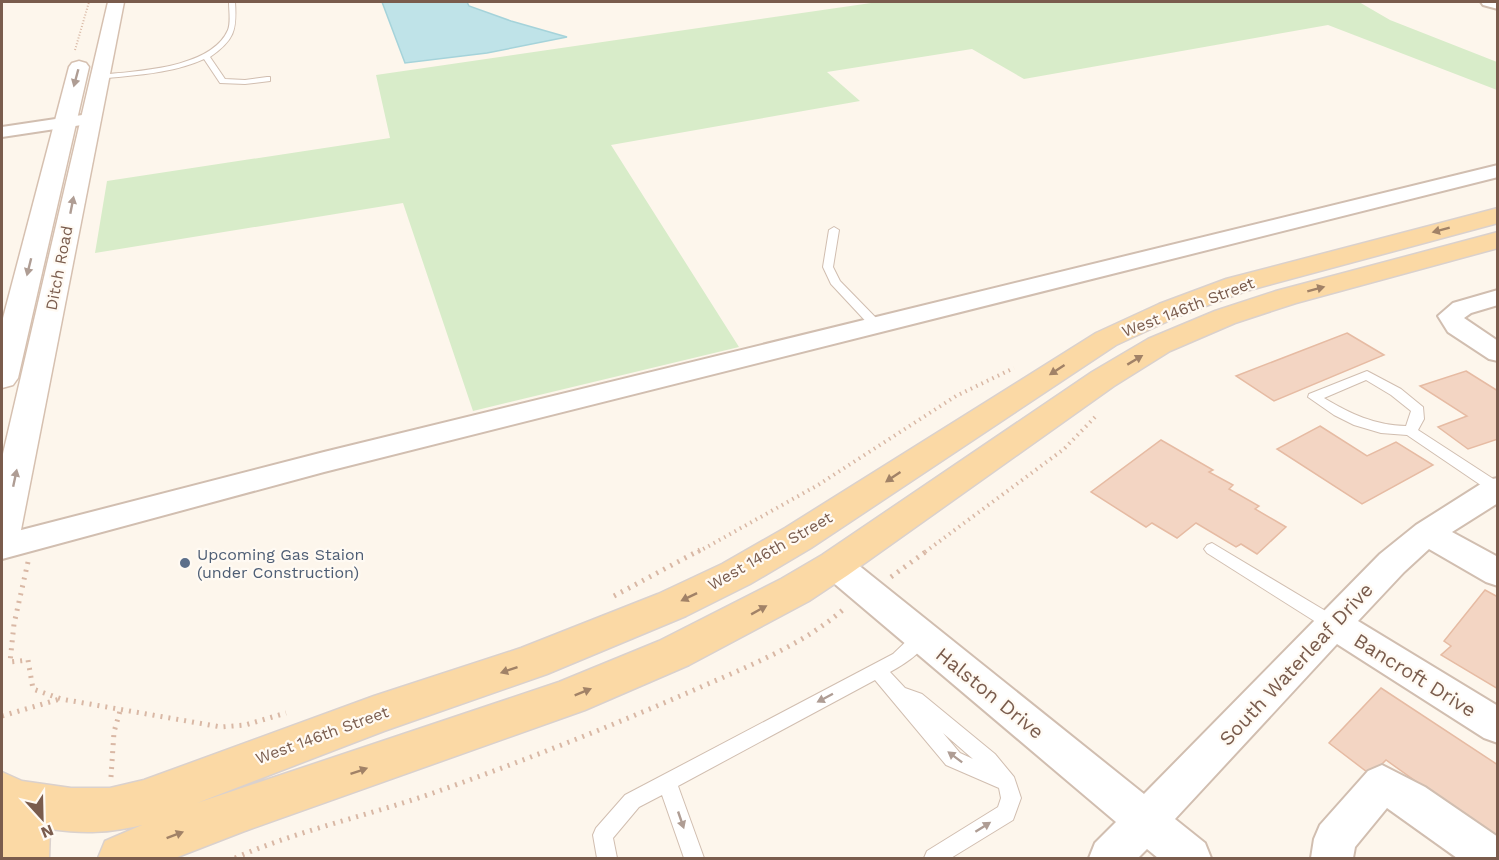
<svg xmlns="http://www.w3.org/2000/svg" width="1499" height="860" font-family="'Work Sans',sans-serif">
<rect width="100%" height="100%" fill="#fdf6ec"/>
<path fill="#d8ecc9" d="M 878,2 L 1359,2 L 1390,20 L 1497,62 L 1497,90 L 1328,25 L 1024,79 L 972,49 L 827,72 L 860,101 L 611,145 L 739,347 L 473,411 L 403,203 L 95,253 L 107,181 L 390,138 L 376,75 Z"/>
<path fill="#bfe3e8" stroke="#a5d3da" stroke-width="1.5" d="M 382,2 L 467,2 L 469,6 L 511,21 L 567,37 L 487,53 L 405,63 Z"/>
<g fill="#f3d5c3" stroke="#e6bba3" stroke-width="1.5">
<path d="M 1347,333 L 1384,355 L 1274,401 L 1236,376 Z"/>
<path d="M 1466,371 L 1498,391 L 1498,439 L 1468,449 L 1438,427 L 1467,416 L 1420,386 Z"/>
<path d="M 1320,426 L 1367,456 L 1396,442 L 1433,465 L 1362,504 L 1277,449 Z"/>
<path d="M 1161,440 L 1213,470 L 1209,472 L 1233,485 L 1229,489 L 1259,506 L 1255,509 L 1286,527 L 1257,554 L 1241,544 L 1236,547 L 1196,523 L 1177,538 L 1152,523 L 1146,527 L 1091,492 Z"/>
<path d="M 1485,590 L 1498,597 L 1498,689 L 1441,655 L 1451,646 L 1444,641 Z"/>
<path d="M 1381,688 L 1498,765 L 1498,840 L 1386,760 L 1371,775 L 1329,743 Z"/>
</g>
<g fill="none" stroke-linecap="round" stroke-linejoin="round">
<defs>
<g id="lane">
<path d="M 229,2 L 235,2 C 237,31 234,40 210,57 L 225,79 L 245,80 L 267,77 L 270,77 L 270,81 L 245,84 L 220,83 L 204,59 C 171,74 134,75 99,79 L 95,77 L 99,75 C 135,71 211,69 228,30 C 231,22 229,11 229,2 Z"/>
<path d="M 834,227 L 839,230 L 833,267 L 840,281 L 880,322 L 882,325 L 880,328 L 872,328 L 831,284 L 823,267 L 829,230 Z"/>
<path d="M 1367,371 L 1401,389 L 1423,407 L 1424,419 L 1418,430 L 1498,482 L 1498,493 L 1491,492 L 1407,435 L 1381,433 L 1354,425 L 1334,415 L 1308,397 L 1309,394 ZM 1366,380 L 1391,395 L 1411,411 L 1406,426 C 1374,425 1351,414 1324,398 Z"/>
<path d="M 1212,543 L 1339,619 L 1341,624 L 1339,629 L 1333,631 L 1327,629 L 1207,553 L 1204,549 L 1207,545 Z"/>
<path d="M 922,630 L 928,632 L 930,637 C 923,652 905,664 890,672 L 905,688 L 922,694 L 995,754 L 1014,777 L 1021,798 L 1013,820 L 951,858 L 924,858 L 927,851 L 998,807 L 1001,798 L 999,788 L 946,765 L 875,680 L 678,786 L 704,858 L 684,858 L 662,795 L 639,807 L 613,838 L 617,858 L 597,858 L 593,835 L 596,828 L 625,795 L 893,654 L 916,632 ZM 943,733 L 973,759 L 960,753 Z"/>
</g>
<g id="street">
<path d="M 1481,2 L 1498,2 L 1498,9 L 1483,5 Z"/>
<path d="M 89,114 L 95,115 L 98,119 L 95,123 L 2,137 L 2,127 Z"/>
<path d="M 1498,165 L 1498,177 L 324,472 L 2,559 L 2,535 L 324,452 Z"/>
<path d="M 1498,290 L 1498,305 L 1471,313 L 1464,318 L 1498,341 L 1498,361 L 1489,359 L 1448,332 L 1438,316 L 1453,303 Z"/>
<path d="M 1498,478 L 1498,503 L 1452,532 L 1498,557 L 1498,586 L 1486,582 L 1429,549 L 1404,572 L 1358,621 L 1498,706 L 1498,743 L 1484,738 L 1337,644 L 1175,819 L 1205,843 L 1211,858 L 1158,858 L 1147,849 L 1138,858 L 1089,858 L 1095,843 L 1116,822 L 823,574 L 819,565 L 823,556 L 835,553 L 847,556 L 1144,794 L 1380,554 L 1416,525 L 1487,480 Z"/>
<path d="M 1382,765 L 1425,787 L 1498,837 L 1498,858 L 1457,858 L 1387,808 L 1355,847 L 1353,858 L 1311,858 L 1314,839 L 1320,825 L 1368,771 Z"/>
</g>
<g id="secondary">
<path d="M 108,2 L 124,2 L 20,535 L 15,545 L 2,549 L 2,458 Z"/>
<path d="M 79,61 L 86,63 L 89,67 L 18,378 L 13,385 L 2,388 L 2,322 L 69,67 L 72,63 Z"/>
</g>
<path id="primary" d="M 1498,208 L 1498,223 L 1246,291 L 1179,316 L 1116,345 L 811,548 L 750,584 L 686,616 L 547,674 L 384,731 L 197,803 L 559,682 L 659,641 L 781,579 L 822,555 L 1092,372 L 1148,339 L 1215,311 L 1276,291 L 1498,232 L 1498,248 L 1296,303 L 1235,323 L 1170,351 L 1114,386 L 848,575 L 809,601 L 689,665 L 585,710 L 242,832 L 175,858 L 98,858 L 105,841 L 142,825 C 109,833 84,834 50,829 L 49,858 L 2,858 L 2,772 L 22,781 L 71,788 L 110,788 L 144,780 L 374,696 L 521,648 L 658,594 L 722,564 L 785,528 L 1096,333 L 1159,304 L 1226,279 Z"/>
</defs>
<use href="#lane" stroke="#d1beb0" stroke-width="2"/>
<use href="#street" stroke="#d1beb0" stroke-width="4"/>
<use href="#secondary" stroke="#d6c0b0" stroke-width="3"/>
<use href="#primary" stroke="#dad1cd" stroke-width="3"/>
<path stroke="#d9b8a5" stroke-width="2" stroke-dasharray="1 2" stroke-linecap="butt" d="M 75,50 L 89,2"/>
<g stroke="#d9b8a5" stroke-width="4" stroke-dasharray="1.5 4.5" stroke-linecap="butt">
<path d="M 698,552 L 818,485 L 956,396 L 1014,368"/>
<path d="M 925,552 L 1064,449 L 1097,415"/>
</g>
<g stroke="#d9b8a5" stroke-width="5" stroke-dasharray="2 6" stroke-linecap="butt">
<path d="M 28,562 L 14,624 L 10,662 L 28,660 L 33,689 L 61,699 L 221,727 L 245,725 L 286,713"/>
<path d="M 891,577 L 928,550"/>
<path d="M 614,596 L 700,550"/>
<path d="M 2,716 L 60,699"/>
<path d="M 111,777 L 114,732 L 120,711"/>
<path d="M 235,858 C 299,830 367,816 433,793 C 521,762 609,727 694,690 C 746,667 802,646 845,608"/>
</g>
<use href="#lane" fill="#fff" fill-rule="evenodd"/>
<use href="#street" fill="#fff" fill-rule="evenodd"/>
<use href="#secondary" fill="#fff" fill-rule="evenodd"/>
<use href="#primary" fill="#fbd9a5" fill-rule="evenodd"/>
</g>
<defs><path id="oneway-solid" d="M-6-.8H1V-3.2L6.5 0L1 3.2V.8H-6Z" transform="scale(1.5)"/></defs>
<g fill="#af9d94">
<use href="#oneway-solid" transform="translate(76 78) rotate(105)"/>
<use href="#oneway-solid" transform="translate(72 205) rotate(-79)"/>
<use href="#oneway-solid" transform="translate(29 267) rotate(104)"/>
<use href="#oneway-solid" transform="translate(15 478) rotate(-78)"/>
<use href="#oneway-solid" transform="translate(825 698) rotate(152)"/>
<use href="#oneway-solid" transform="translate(955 757) rotate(-143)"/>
<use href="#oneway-solid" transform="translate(681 820) rotate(71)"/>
<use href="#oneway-solid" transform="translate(983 827) rotate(-32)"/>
</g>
<g fill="#a18267">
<use href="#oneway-solid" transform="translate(1441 230) rotate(165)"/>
<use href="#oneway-solid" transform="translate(1316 289) rotate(-15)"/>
<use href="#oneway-solid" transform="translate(1135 360) rotate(-31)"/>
<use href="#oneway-solid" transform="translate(1057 370) rotate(147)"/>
<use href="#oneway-solid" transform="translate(893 477) rotate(146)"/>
<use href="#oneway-solid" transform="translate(689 597) rotate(154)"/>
<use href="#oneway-solid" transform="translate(759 610) rotate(-29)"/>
<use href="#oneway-solid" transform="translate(509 670) rotate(161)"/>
<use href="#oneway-solid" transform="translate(583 692) rotate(-22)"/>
<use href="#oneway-solid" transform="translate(359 771) rotate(-19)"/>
<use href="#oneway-solid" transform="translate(175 835) rotate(-21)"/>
</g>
<circle fill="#5c6f8a" stroke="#fffaf3" stroke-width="2" cx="185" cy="563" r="6"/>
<g text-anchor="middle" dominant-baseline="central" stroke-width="4.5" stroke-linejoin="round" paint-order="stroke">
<g font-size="16" fill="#7a5c4d" stroke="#fffaf3">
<text transform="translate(59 268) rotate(-79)">Ditch Road</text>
<text transform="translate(1188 307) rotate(-21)">West 146th Street</text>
<text transform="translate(770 551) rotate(-30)">West 146th Street</text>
<text transform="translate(322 735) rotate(-20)">West 146th Street</text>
</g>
<g font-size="16" fill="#4e5e75" stroke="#fffaf3" text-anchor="start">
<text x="197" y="554">Upcoming Gas Staion<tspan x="197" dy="18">(under Construction)</tspan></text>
</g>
<g font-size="20" fill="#7a5c4d" stroke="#fffaf3">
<text transform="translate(1296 664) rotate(-47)">South Waterleaf Drive</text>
<text transform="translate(1415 675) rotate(32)">Bancroft Drive</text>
<text transform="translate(990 693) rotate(39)">Halston Drive</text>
</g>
</g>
<rect width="1499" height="860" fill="none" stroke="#7a5c4d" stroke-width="6"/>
<g transform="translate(42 818) rotate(158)" stroke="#fffaf3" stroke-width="4.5" paint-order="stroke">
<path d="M0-4.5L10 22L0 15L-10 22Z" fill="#7a5c4d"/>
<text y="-9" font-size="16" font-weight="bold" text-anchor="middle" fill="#7a5c4d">N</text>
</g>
</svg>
